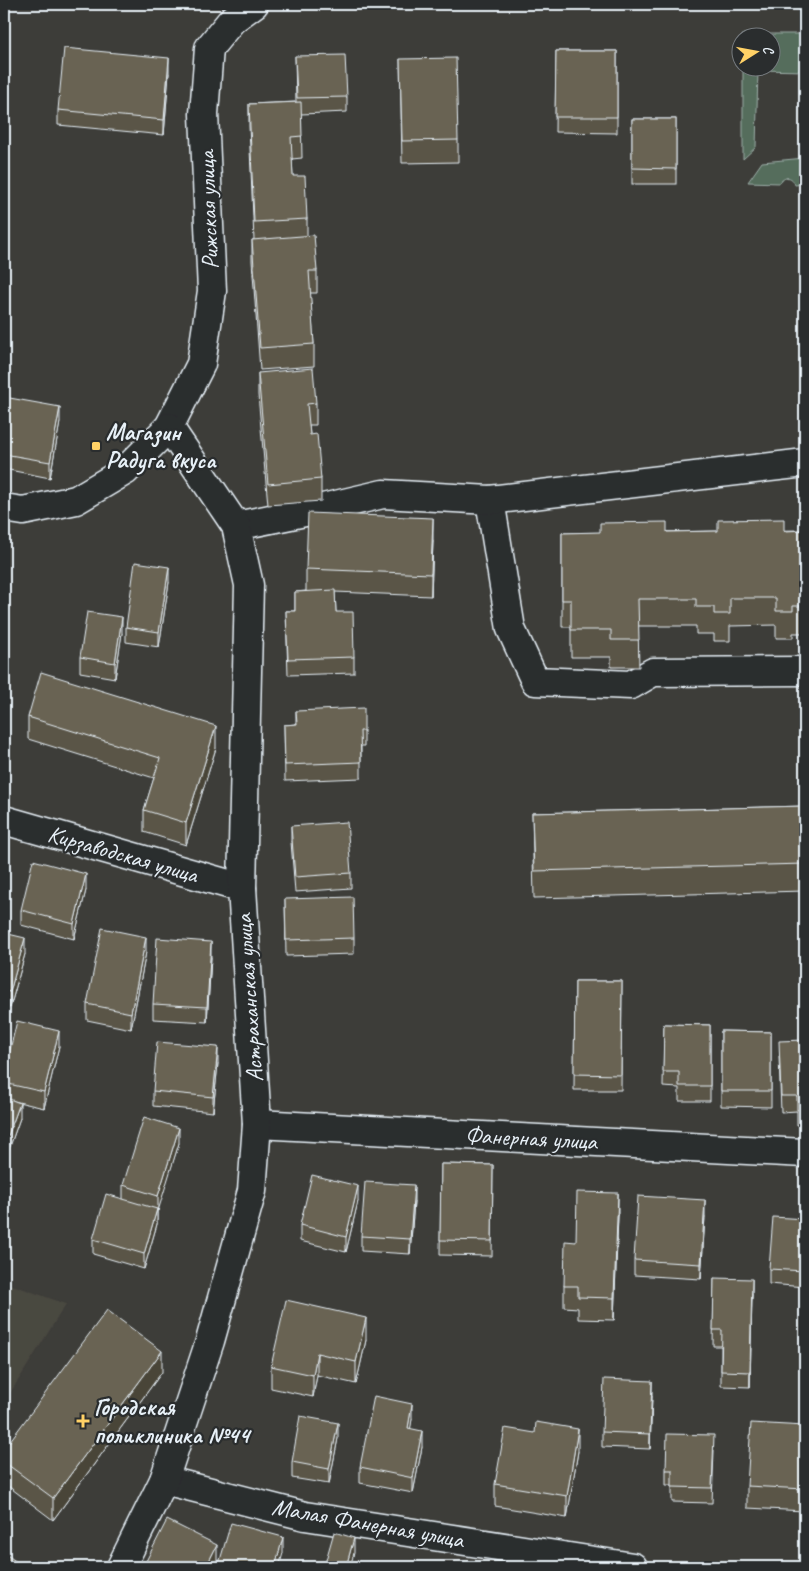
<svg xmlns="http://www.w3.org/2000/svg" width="809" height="1571" font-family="Caveat,sans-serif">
<rect width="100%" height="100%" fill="#3d3d39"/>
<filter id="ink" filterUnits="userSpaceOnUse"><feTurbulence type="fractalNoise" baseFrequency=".02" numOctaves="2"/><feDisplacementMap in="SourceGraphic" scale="10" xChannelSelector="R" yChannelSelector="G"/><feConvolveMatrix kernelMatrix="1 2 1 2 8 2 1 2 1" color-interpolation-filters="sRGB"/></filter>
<g filter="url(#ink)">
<path fill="#4a4840" d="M 4,1282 L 66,1304 L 4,1403 Z"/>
<g fill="#546d5b" stroke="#9eafaa">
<path d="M 743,34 L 805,34 L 805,71 L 758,70 L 756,147 L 743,159 L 743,68 L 772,68 L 772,38 L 743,37 Z"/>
<path d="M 805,158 L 805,184 L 795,185 C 792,175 785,176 779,183 L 748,182 L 762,162 Z"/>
</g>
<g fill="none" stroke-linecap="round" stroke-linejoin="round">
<defs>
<g id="minor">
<path d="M 490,500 L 511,629 L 535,681 L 631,685 L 653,672 L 805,671"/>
<path d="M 4,508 L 23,511 L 76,500 L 125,471 L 169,427 L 201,364 L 212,291 L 204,114 L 209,48 L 232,20 L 254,4"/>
<path d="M 236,526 L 310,511 L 383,494 L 490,500 L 805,463"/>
<path d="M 4,820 L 242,888"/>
<path d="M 257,1124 L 805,1153"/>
<path d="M 164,1480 L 305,1516 L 633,1567"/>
<path d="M 121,1567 L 164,1480 L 210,1341 L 252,1191 L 257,1124 L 242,888 L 249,585 L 236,526 L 169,427"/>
</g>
</defs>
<use href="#minor" stroke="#e8f1f8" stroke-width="31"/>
<use href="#minor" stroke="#2a2d2e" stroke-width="28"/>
</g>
<g fill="#5a5547" stroke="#e8f1f8">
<path d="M 556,51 L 617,51 L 617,133 L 555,132 Z"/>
<path d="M 295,56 L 347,97 L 347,112 L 301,114 L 302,158 L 292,159 L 293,176 L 307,219 L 307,236 L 317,271 L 317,293 L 310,293 L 314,344 L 314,366 L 260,370 L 252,261 L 252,240 L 254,240 L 249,126 L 249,104 L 296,102 Z"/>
<path d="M 400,59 L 458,140 L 458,162 L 402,163 Z"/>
<path d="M 169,73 L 164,135 L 58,125 L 58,110 Z"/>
<rect x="632" y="119" width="44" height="65"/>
<path d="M 258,373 L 316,403 L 316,425 L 309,425 L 310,435 L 321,479 L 321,501 L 268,505 L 258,395 Z"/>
<path d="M 4,397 L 60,422 L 50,478 L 4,469 Z"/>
<path d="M 805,530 L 805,633 L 793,633 L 793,638 L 776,638 L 776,625 L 730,626 L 730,641 L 714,641 L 714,634 L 696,634 L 696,626 L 638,626 L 639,667 L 611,667 L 611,657 L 571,657 L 571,627 L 562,627 L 562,533 Z"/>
<path d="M 433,540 L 431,596 L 335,592 L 336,612 L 354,657 L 354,673 L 288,675 L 286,611 L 295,611 L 295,592 L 306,591 L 306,569 Z"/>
<path d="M 169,582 L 159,647 L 126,642 L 126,627 Z"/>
<path d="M 122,633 L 115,678 L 80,672 L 80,657 Z"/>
<path d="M 296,711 L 364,731 L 364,746 L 361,746 L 361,778 L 285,781 L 284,725 L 296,724 Z"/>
<path d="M 28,717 L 216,748 L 186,845 L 144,832 L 144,810 L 154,778 L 28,739 Z"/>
<path d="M 805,806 L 805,891 L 534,898 L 532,813 Z"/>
<path d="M 291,826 L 351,873 L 351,888 L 295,892 L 291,842 Z"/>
<path d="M 86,890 L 74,939 L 21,925 L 21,910 Z"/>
<path d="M 285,899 L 354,938 L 354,954 L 286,956 Z"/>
<path d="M 4,933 L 25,954 L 10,1008 L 4,1006 Z"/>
<path d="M 146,952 L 131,1029 L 87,1020 L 87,1004 Z"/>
<path d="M 211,957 L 207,1022 L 153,1019 L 153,1004 Z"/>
<path d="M 575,981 L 622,981 L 621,1090 L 574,1090 Z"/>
<path d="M 664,1024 L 710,1025 L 710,1101 L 679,1101 L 679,1088 L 663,1087 Z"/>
<path d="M 721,1031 L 771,1032 L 771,1107 L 721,1106 Z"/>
<path d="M 805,1040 L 805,1125 L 797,1125 L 797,1111 L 781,1112 L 779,1056 Z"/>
<path d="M 59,1046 L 44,1108 L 14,1101 L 20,1118 L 4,1163 L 4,1074 Z"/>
<path d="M 218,1063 L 213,1112 L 153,1106 L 153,1091 Z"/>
<path d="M 179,1143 L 157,1211 L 157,1224 L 144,1269 L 93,1254 L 93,1239 L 123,1199 L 123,1185 Z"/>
<path d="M 441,1164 L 493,1165 L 492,1256 L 440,1255 Z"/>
<path d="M 358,1201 L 346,1252 L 300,1241 L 300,1225 Z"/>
<path d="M 414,1201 L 410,1254 L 361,1251 L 361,1236 Z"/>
<path d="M 618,1215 L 614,1320 L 578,1319 L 578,1308 L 564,1307 L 564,1286 L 576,1242 Z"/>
<path d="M 705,1216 L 701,1279 L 634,1275 L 634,1260 Z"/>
<path d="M 805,1219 L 805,1287 L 769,1284 L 769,1269 Z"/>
<path d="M 714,1278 L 752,1294 L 750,1387 L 721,1386 L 721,1346 L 713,1346 Z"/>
<path d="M 366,1340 L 356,1384 L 317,1375 L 313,1397 L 271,1388 L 271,1366 Z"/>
<path d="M 162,1372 L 53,1520 L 4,1483 L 4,1449 Z"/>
<path d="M 652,1396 L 650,1449 L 602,1447 L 602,1432 Z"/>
<path d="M 412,1419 L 410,1429 L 422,1447 L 413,1493 L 360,1483 L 360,1467 Z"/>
<path d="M 805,1426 L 805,1511 L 747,1508 L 747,1486 Z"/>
<path d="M 338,1438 L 329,1484 L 292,1478 L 292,1462 Z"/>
<path d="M 714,1450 L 712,1503 L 672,1502 L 672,1485 L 666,1485 L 666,1470 Z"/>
<path d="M 578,1451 L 567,1518 L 495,1506 L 495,1484 Z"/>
</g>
<g fill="#4a4539" stroke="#e8f1f8">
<path d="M 169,58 L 169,73 L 164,135 L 164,120 Z"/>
<path d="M 60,407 L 60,422 L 50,478 L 50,462 Z"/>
<path d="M 433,518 L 433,540 L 431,596 L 431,574 Z"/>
<path d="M 169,567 L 169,582 L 159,647 L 159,632 Z"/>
<path d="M 122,617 L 122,633 L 115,678 L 115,663 Z"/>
<path d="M 216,726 L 216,748 L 186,845 L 186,823 Z"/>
<path d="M 86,874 L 86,890 L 74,939 L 74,924 Z"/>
<path d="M 146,937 L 146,952 L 131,1029 L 131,1013 Z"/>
<path d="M 25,938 L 25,954 L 10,1008 L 10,992 Z"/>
<path d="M 211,942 L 211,957 L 207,1022 L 207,1007 Z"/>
<path d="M 59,1031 L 59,1046 L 44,1108 L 44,1092 Z"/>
<path d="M 218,1047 L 218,1063 L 213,1112 L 213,1097 Z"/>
<path d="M 20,1103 L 20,1118 L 4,1163 L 4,1147 Z"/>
<path d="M 179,1128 L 179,1143 L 158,1211 L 158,1196 Z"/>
<path d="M 414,1185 L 414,1201 L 410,1254 L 410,1239 Z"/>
<path d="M 358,1186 L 358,1201 L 346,1252 L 346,1237 Z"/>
<path d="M 618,1193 L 618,1215 L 614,1320 L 614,1298 Z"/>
<path d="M 705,1200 L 705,1216 L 701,1279 L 701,1264 Z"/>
<path d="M 157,1209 L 157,1224 L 144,1269 L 144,1254 Z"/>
<path d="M 752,1279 L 752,1294 L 750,1387 L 750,1372 Z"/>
<path d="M 366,1318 L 366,1340 L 356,1384 L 356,1362 Z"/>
<path d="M 162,1351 L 162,1372 L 53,1520 L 53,1498 Z"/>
<path d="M 317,1353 L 317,1375 L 313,1397 L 313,1375 Z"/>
<path d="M 652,1381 L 652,1396 L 650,1449 L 650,1434 Z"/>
<path d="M 412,1404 L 412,1419 L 408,1444 L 408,1428 Z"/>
<path d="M 338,1423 L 338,1438 L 329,1484 L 329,1469 Z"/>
<path d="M 578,1429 L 578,1451 L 567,1518 L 567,1496 Z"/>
<path d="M 422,1431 L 422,1447 L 413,1493 L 413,1478 Z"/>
<path d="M 283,1537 L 283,1553 L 279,1567 L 275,1567 Z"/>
<path d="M 354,1538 L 354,1553 L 350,1567 L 346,1567 Z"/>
<path d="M 217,1545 L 217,1561 L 213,1567 L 206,1567 Z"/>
</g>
<g fill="#696352" stroke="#e8f1f8">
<path d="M 64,48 L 169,58 L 164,120 L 58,110 Z"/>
<path d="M 556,51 L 617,51 L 617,117 L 555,117 Z"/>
<path d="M 345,55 L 347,97 L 297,98 L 295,56 Z"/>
<path d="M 456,58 L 458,140 L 402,141 L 400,59 Z"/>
<path d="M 301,102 L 302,136 L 291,137 L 293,176 L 305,176 L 307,219 L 254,222 L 249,104 Z"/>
<path d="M 632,119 L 676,119 L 676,169 L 632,168 Z"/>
<path d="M 314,235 L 317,271 L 309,271 L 314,344 L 260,348 L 252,240 Z"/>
<path d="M 313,368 L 316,403 L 307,404 L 310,435 L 317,434 L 321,479 L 268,484 L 258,373 Z"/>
<path d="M 4,397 L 60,407 L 50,462 L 4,454 Z"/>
<path d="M 308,513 L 433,518 L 431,574 L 306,569 Z"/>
<path d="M 784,519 L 784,531 L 805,530 L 805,606 L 793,606 L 793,611 L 776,611 L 776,598 L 730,598 L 730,614 L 714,614 L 714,607 L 696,607 L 696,599 L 638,599 L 639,640 L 611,640 L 611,630 L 571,630 L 571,600 L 562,600 L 562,533 L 600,532 L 600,523 L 667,522 L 667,532 L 718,531 L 718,520 Z"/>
<path d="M 135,562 L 169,567 L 159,632 L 126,627 Z"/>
<path d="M 335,590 L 336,612 L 353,612 L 354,657 L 288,659 L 286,611 L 295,611 L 295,592 Z"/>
<path d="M 87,612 L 122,617 L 115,663 L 80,657 Z"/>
<path d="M 41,672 L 216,726 L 186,823 L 144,810 L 160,758 L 28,717 Z"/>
<path d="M 364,708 L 364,731 L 360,731 L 361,762 L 285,765 L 284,725 L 297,724 L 296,711 Z"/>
<path d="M 805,806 L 805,864 L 534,871 L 532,813 Z"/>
<path d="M 347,822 L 351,873 L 295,877 L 291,826 Z"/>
<path d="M 33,860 L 86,874 L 74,924 L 21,910 Z"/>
<path d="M 353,897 L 354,938 L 286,940 L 285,899 Z"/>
<path d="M 102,928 L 146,937 L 131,1013 L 87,1004 Z"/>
<path d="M 4,933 L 25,938 L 10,992 L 4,991 Z"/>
<path d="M 157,938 L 211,942 L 207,1007 L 153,1004 Z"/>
<path d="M 575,981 L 622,981 L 621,1075 L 574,1074 Z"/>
<path d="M 17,1021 L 59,1031 L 44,1092 L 4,1083 L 4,1074 Z"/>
<path d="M 664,1024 L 710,1025 L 710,1086 L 679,1086 L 679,1072 L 663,1072 Z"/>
<path d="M 721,1031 L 771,1032 L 771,1091 L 721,1091 Z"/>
<path d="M 805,1040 L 805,1110 L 797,1110 L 797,1096 L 781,1096 L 779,1041 Z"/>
<path d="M 157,1042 L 218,1047 L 213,1097 L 153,1091 Z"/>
<path d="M 4,1097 L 20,1103 L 4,1147 Z"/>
<path d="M 144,1117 L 179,1128 L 158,1196 L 123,1185 Z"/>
<path d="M 441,1164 L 493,1165 L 492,1241 L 440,1240 Z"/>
<path d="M 312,1175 L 358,1186 L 346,1237 L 300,1225 Z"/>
<path d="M 365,1182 L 414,1185 L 410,1239 L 361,1236 Z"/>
<path d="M 577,1192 L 618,1193 L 614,1298 L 578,1297 L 578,1286 L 564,1286 L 565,1241 L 576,1242 Z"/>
<path d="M 106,1194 L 157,1209 L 144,1254 L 93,1239 Z"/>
<path d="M 638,1196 L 705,1200 L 701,1264 L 634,1260 Z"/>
<path d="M 773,1217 L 805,1219 L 805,1271 L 769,1269 Z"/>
<path d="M 714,1278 L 752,1279 L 750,1372 L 721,1371 L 722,1330 L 713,1330 Z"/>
<path d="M 286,1300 L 366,1318 L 356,1362 L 317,1353 L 313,1375 L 271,1366 Z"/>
<path d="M 107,1310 L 162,1351 L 53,1498 L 4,1462 L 4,1449 Z"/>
<path d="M 604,1379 L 652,1381 L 650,1434 L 602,1432 Z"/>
<path d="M 374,1396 L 412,1404 L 408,1428 L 422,1431 L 413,1478 L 360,1467 Z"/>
<path d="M 300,1416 L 338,1423 L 329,1469 L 292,1462 Z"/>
<path d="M 536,1422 L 578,1429 L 567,1496 L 495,1484 L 505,1428 L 535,1433 Z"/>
<path d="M 751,1423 L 805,1426 L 805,1489 L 747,1486 Z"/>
<path d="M 667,1434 L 714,1435 L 712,1488 L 672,1487 L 672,1470 L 666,1470 Z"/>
<path d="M 167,1520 L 217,1545 L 206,1567 L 143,1567 Z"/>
<path d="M 231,1523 L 283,1537 L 275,1567 L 218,1567 Z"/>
<path d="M 334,1532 L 354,1538 L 346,1567 L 324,1567 Z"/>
<path d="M 4,1553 L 24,1567 L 4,1567 Z"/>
</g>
</g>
<g fill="#ffd166" stroke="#2a2d2e" stroke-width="2">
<rect x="91" y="441" width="10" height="10" rx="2.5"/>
<path d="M80.5 1413.5h5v5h5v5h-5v5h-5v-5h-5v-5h5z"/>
</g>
<g text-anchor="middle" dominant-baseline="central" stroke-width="4.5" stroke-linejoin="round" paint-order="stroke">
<g font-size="24" fill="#e8f1f8" stroke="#2a2d2e">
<text transform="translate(208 210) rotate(-92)">Рижская улица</text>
<text transform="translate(123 854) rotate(16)">Кирзаводская улица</text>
<text transform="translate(249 998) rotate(-94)">Астраханская улица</text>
<text transform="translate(531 1138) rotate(3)">Фанерная улица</text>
<text transform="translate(368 1523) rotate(10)">Малая Фанерная улица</text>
</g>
<g font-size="24" font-weight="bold" fill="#e8f1f8" stroke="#2a2d2e" text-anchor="start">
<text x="106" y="432">Магазин<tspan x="106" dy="28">Радуга вкуса</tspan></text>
<text x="94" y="1407">Городская<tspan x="94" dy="28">поликлиника №44</tspan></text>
</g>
</g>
<rect width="809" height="1571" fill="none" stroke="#2a2d2e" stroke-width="20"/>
<rect x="10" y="10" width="789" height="1551" fill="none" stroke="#e8f1f8" stroke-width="2" filter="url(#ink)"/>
<g transform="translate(756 52) rotate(79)"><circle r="24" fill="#2a2d2e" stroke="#767b7f"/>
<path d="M0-4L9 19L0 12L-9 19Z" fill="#ffd166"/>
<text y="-8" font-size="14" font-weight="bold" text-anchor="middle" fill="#e8f1f8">С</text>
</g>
</svg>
